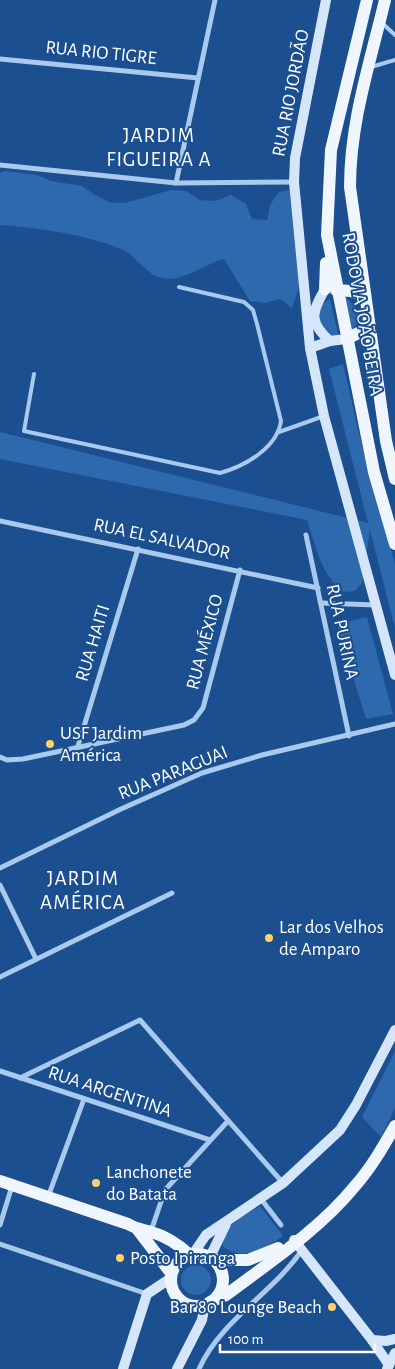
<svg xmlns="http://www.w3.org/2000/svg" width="395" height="1369" font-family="'Alegreya Sans',sans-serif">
<rect width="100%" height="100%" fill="#1b4f8f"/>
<g fill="#2e69ad">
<path d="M 5,171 L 37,175 L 51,181 L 82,186 L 95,195 L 109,202 L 125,203 L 171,190 L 186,191 L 200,200 L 216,201 L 231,195 L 246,204 L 252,219 L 267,220 L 270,205 L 279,192 L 295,189 L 301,282 L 292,308 L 280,299 L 265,303 L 250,301 L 224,259 C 205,264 181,283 162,278 C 146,275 136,255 121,249 C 83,234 40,228 0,225 L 0,173 Z"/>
<path d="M 344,296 L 358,309 L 360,319 L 350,333 Z"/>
<path d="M 330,299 L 339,338 L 326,334 L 317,321 L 322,304 Z"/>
<path d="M 343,364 L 362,447 L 395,564 L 395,628 L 370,530 L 362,583 L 355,591 L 344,592 C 321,576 316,546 307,520 L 0,459 L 0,432 L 368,523 L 329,369 Z"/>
<path d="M 367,617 L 393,714 L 366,719 L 337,624 Z"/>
<path d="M 395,1051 L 395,1108 L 381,1137 L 362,1117 Z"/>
<path d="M 260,1206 L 283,1236 C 267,1247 241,1263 223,1246 C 223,1224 244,1216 260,1206 Z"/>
<circle cx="196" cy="1280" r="15"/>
</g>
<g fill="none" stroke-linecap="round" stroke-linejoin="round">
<g stroke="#a9c9ee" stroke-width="4">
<path d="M 382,23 L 395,35"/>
<path d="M 371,67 L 395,60"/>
<path d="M 34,374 L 24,431 L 220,473 C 245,466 277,448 281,421 L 257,324 L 253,310 L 244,302 L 179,287"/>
<path d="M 279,432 L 324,416"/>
</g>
<g stroke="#a9c9ee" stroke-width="5">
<path d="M 0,59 L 198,78"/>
<path d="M 0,165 L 176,183 L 294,182"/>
<path d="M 176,183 L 215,0"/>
<path d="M 0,521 L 318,588"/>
<path d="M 306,535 L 349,736"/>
<path d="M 321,603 L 376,605"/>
<path d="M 78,746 L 138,549"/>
<path d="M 0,757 L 7,760 L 23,759 L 184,725 L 194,720 L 203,708 L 240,570"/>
<path d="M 0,868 L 121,809 L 202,773 L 262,755 L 395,724"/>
<path d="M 0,885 L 36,959"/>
<path d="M 0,977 L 172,893"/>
<path d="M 0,1071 L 210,1140"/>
<path d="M 20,1078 L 140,1020 L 283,1183"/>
<path d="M 48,1197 L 84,1099"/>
<path d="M 261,1199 L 281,1225"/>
<path d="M 0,1225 L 12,1186"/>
<path d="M 151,1231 L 165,1190 L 228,1121"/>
<path d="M 0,1244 L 147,1294"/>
<path d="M 199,1369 C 221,1320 272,1294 302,1250"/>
</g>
<g stroke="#d6e6fa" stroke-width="10">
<path d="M 326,0 L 295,158 L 294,182 L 310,348 L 324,416 L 395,675"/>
<path d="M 325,289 C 312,312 308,322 330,341"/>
<path d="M 310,348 L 330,341 L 346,339"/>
<path d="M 294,1240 L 372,1340 L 389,1365"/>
<path d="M 193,1254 L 206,1235 L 283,1183 L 340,1130 L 356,1105 L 395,1030"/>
<path d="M 210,1257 L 226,1224"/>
<path d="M 372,1340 L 386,1341 L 395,1339"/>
<path d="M 123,1369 L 147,1294 L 171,1278"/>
<path d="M 177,1369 L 202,1320 L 205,1304"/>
<path d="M 387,1369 L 395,1353"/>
</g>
<g stroke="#f0f6ff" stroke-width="12">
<path d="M 367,0 L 331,150 L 327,235 L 374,472 L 395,544"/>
<path d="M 385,0 C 370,63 350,122 350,187 L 386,441 L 395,479"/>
<path d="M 325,289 L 326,263"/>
<path d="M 336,290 L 351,291 L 364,296"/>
<path d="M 346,339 L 369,328"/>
<path d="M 0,1181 L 128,1224 C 136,1229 142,1229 151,1232 C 166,1236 179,1245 190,1255"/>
<path d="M 138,1230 L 171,1273"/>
<circle cx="197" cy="1280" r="26"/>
<path d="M 213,1260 L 248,1260 L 278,1248"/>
<path d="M 210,1302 L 226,1295 C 270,1262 320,1229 355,1186 C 371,1168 383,1147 395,1126"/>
</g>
</g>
<g fill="#ffd166" stroke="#1b4f8f" stroke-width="2">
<circle cx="50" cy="744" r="5"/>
<circle cx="269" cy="938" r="5"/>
<circle cx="96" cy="1183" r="5"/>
<circle cx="120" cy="1258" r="5"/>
<circle cx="332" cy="1307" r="5"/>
</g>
<g text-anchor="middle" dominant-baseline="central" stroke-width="4" stroke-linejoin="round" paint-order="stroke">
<g font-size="19" fill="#fff" stroke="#1b4f8f">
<text transform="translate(101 53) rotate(6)">RUA RIO TIGRE</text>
<text transform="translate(291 93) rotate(-79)">RUA RIO JORDÃO</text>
<text transform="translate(362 314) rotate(80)">RODOVIA JOÃO BEIRA</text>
<text transform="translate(162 539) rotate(12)">RUA EL SALVADOR</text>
<text transform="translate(342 632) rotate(78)">RUA PURINA</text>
<text transform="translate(205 642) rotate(-75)">RUA MÉXICO</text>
<text transform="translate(93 643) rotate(-73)">RUA HAITI</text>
<text transform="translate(173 773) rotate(-22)">RUA PARAGUAI</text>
<text transform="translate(110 1092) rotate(18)">RUA ARGENTINA</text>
</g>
<g font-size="19" fill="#fff" stroke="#1b4f8f" text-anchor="start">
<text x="60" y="733">USF Jardim<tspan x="60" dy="22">América</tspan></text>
<text x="279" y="927">Lar dos Velhos<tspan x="279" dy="22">de Amparo</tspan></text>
<text x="106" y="1172">Lanchonete<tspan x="106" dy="22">do Batata</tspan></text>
<text x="130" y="1258">Posto Ipiranga</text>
<text x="322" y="1307" text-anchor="end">Bar 80 Lounge Beach</text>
</g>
<g font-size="21" letter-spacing="1" fill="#fff" stroke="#1b4f8f">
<text x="159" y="135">JARDIM<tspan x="159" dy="24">FIGUEIRA A</tspan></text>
<text x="83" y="878">JARDIM<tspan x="83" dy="24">AMÉRICA</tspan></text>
</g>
</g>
<path d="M220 1344v8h155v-8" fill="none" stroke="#ffffff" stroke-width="2.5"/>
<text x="228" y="1344" font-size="15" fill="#ffffff" stroke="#1b4f8f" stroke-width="4" paint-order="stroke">100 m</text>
</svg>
